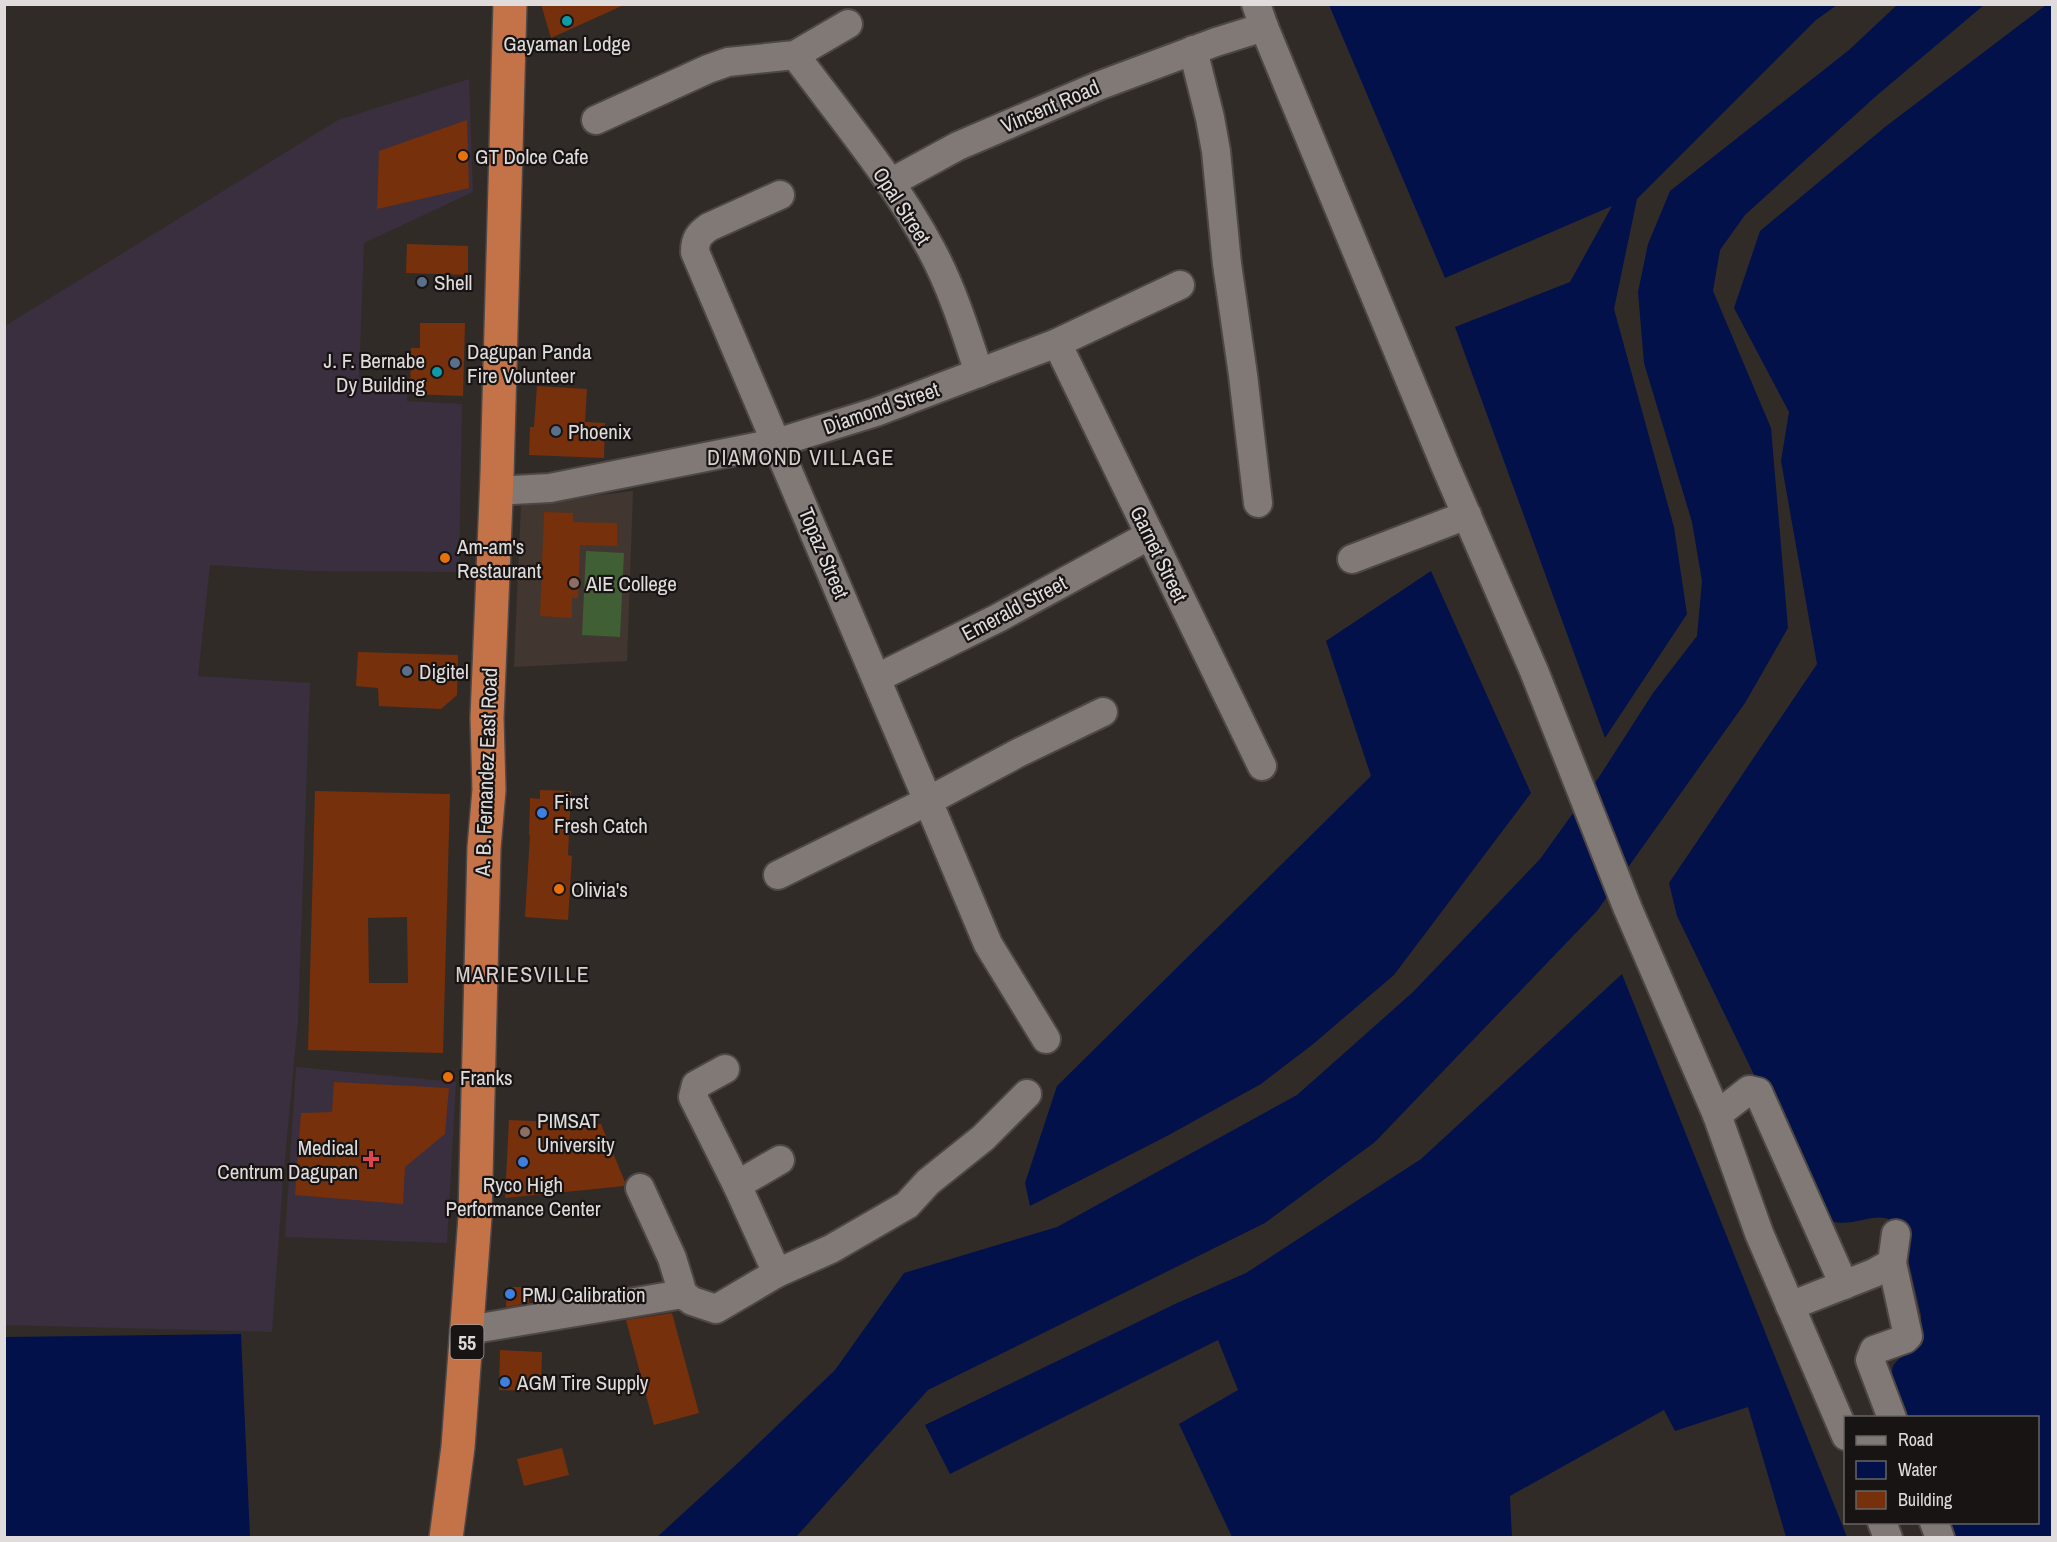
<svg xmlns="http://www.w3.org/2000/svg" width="2057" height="1542" font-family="'Archivo Narrow',sans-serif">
<rect width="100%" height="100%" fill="#312b28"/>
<path fill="#423631" d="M 633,491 L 627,661 L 514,667 L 521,505 Z"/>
<g fill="#392f3f">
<path d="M 469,79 L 473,192 L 364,243 L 359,377 L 408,381 L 407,401 L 462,404 L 459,572 L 310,571 L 210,565 L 198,676 L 310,683 L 298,1019 L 283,1180 L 272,1332 L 5,1325 L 5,326 L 338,120 Z"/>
<path d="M 296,1067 L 456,1082 L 447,1243 L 285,1237 Z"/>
</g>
<path fill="#405f34" d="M 586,551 L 624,553 L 620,637 L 582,635 Z"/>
<g fill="#03114b">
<path d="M 1329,5 L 1837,5 L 1816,20 L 1637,199 L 1614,309 L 1674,527 L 1687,614 L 1605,738 L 1455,327 L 1570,282 L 1612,206 L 1445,278 Z"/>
<path d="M 1897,5 L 1984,5 L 1875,97 L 1745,215 L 1720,250 L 1713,291 L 1771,428 L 1788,628 L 1745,703 L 1597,911 L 1375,1142 L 1265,1223 L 928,1390 L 796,1537 L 656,1538 L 739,1462 L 835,1370 L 904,1273 L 1057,1227 L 1297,1095 L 1413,992 L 1540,859 L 1599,777 L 1653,693 L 1697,636 L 1702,581 L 1692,522 L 1644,363 L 1638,292 L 1648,244 L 1670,191 L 1849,50 Z"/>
<path d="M 2046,5 L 2052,5 L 2052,1537 L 1949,1537 L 1944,1523 L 2038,1522 L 2038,1418 L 1906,1417 C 1901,1403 1888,1382 1893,1366 C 1895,1362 1899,1359 1903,1356 C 1918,1344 1922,1334 1921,1315 L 1901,1229 C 1880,1200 1848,1238 1822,1215 L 1677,916 L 1669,883 L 1817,664 L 1781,461 L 1789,412 L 1734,308 L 1760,231 L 1885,127 Z"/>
<path d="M 1431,571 L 1531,793 L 1394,975 L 1312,1045 L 1261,1084 L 1167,1136 L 1030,1206 L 1025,1183 L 1057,1086 L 1371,776 L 1326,641 Z"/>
<path d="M 1622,974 L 1847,1537 L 1786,1537 L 1748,1407 L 1675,1431 L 1664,1410 L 1510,1496 L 1512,1537 L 1232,1537 L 1179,1424 L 1238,1390 L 1218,1340 L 950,1474 L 925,1425 L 1177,1303 L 1246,1273 L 1421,1159 Z"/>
<path d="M 241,1334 L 250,1537 L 5,1537 L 5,1337 Z"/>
</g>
<g fill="#76300c" fill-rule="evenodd">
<path d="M 541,4 L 626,4 L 551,38 Z"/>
<path d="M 467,120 L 469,188 L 377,209 L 379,151 Z"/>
<path d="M 407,244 L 468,246 L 468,275 L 406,273 Z"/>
<path d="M 420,323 L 465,323 L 463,396 L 410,394 L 411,348 L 420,348 Z"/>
<path d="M 537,386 L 587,389 L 585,422 L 605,423 L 604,458 L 529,455 L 530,427 L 534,427 Z"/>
<path d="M 544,512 L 573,513 L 573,522 L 617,523 L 617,546 L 580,545 L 578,598 L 572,598 L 572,618 L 540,616 Z"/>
<path d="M 358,652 L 458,655 L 457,695 L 441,709 L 379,706 L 378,688 L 356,686 Z"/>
<path d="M 540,790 L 571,791 L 568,855 L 572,856 L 568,920 L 525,917 L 530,835 L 529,835 L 530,798 L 540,799 Z"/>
<path d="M 315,791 L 450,794 L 443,1053 L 308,1050 ZM 407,917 L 408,983 L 369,983 L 368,918 Z"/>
<path d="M 334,1082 L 449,1088 L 445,1134 L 405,1167 L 403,1204 L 295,1195 L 301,1113 L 332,1112 Z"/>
<path d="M 509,1120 L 601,1124 L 625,1182 L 624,1186 L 505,1198 Z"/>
<path d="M 507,1287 L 529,1287 L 529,1303 L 506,1307 Z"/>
<path d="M 672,1313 L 699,1413 L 654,1425 L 626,1320 Z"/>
<path d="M 500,1350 L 542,1352 L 541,1391 L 499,1390 Z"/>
<path d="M 562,1448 L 569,1475 L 524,1486 L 517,1459 Z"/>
</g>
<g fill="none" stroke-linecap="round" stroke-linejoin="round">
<defs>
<g id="minor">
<path d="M 1256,4 L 1264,27 L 1445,465 L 1534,671 L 1628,909 L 1717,1115 L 1759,1233 L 1846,1436"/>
<path d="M 1193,50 L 1210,118 L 1216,151 L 1227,264 L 1243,375 L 1258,503"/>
<path d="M 795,55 C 842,118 894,180 931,249 C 952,288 965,330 979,373"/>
<path d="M 596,120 L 708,69 L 728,62 L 795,55 L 848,24"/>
<path d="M 890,183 L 958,146 L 1098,86 L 1216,42 L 1264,27"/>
<path d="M 1057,343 L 1262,766"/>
<path d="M 496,491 L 550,488 L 776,443 L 876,412 L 1057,343 L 1180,285"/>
<path d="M 1352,559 L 1467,515"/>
<path d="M 877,678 L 998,618 L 1150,535"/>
<path d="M 778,875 L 928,801 L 695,252 C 695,239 699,234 709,227 L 780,195"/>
<path d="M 1046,1039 L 988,944 L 928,801 L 1020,752 L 1103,712"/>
<path d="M 725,1069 L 696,1085 L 693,1097 L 737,1185"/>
<path d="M 1717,1115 L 1749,1090 L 1758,1092 L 1844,1285"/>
<path d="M 640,1188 L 672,1258 L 683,1294"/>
<path d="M 1892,1263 L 1896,1234"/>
<path d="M 777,1273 L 737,1185 L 780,1160"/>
<path d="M 1790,1306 L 1874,1273 L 1892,1263 L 1908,1336 L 1905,1339 L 1874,1350 L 1870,1360 L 1892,1418"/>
<path d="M 468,1330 L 683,1294 L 692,1301 L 716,1309 L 777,1273 L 831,1249 L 907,1205 L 928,1182 L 983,1138 L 1027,1094"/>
<path d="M 1882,1522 L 1888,1538"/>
<path d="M 1934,1522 L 1940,1538"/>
</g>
<path id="highway" d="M 446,1538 L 458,1447 L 475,1217 L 484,848 L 489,790 L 487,718 L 497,475 L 510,4"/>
</defs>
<use href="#minor" stroke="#4d4746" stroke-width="32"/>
<use href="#highway" stroke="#4d4746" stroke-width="36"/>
<use href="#minor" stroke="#817976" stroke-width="28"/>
<use href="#highway" stroke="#c47349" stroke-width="33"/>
</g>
<g fill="#0f9aa8" stroke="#171413" stroke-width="2">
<circle cx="567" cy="21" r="6"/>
<circle cx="437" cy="372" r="6"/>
</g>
<g fill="#e8710a" stroke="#171413" stroke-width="2">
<circle cx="463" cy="156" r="6"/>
<circle cx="445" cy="558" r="6"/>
<circle cx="559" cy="889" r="6"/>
<circle cx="448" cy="1077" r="6"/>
</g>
<g fill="#5c6f8a" stroke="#171413" stroke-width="2">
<circle cx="422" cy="282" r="6"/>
<circle cx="455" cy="363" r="6"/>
<circle cx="556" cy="431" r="6"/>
<circle cx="407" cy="671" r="6"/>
</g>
<g fill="#8d6e63" stroke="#171413" stroke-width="2">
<circle cx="574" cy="583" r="6"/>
<circle cx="525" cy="1132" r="6"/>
</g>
<g fill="#3f7fe0" stroke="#171413" stroke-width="2">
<circle cx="542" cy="813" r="6"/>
<circle cx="523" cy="1162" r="6"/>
<circle cx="510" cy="1294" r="6"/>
<circle cx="505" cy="1382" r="6"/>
</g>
<path fill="#e0444e" stroke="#171413" stroke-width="2" d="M368 1150h6v6h6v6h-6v6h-6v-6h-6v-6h6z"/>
<g text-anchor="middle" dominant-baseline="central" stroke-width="4.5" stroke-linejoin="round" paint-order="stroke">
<rect fill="#171413" stroke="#a4a09f" stroke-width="1.5" x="450.5" y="1325" width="33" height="34" rx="4.5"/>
<g font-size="20" font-weight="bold" fill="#e0dcdb">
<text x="467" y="1342">55</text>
</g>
<g font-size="21" fill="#e0dcdb" stroke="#171413" text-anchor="start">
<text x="567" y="43" text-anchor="middle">Gayaman Lodge</text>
<text x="475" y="156">GT Dolce Cafe</text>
<text x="434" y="282">Shell</text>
<text x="467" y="351">Dagupan Panda<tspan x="467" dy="24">Fire Volunteer</tspan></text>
<text x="425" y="360" text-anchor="end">J. F. Bernabe<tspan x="425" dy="24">Dy Building</tspan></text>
<text x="568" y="431">Phoenix</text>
<text x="457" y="546">Am-am's<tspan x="457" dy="24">Restaurant</tspan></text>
<text x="586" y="583">AIE College</text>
<text x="419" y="671">Digitel</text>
<text x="554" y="801">First<tspan x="554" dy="24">Fresh Catch</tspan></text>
<text x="571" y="889">Olivia's</text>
<text x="460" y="1077">Franks</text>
<text x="537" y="1120">PIMSAT<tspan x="537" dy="24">University</tspan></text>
<text x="358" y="1147" text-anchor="end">Medical<tspan x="358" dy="24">Centrum Dagupan</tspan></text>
<text x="523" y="1184" text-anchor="middle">Ryco High<tspan x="523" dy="24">Performance Center</tspan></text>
<text x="522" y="1294">PMJ Calibration</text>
<text x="517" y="1382">AGM Tire Supply</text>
</g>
<g font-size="21" fill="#e0dcdb" stroke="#171413">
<text transform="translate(1050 106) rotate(-23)">Vincent Road</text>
<text transform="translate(902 206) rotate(57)">Opal Street</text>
<text transform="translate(881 408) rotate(-19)">Diamond Street</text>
<text transform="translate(824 553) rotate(67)">Topaz Street</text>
<text transform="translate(1159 554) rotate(64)">Garnet Street</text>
<text transform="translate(1014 608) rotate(-28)">Emerald Street</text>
<text transform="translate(486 772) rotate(-88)">A. B. Fernandez East Road</text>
</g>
<g font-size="22" letter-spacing="1.5" fill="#d9d0cd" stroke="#171413">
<text x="801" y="457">DIAMOND VILLAGE</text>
<text x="523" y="974">MARIESVILLE</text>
</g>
</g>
<rect width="2057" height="1542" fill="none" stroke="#e0dcdb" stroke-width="12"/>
<rect x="1844" y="1416" width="195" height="108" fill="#171413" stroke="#676463" stroke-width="1.5"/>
<rect x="1856" y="1436" width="30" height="9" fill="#817976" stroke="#676463" stroke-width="1.5"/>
<text x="1898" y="1446" font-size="18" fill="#e0dcdb">Road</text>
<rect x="1856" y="1461" width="30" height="18" fill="#03114b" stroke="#676463" stroke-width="1.5"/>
<text x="1898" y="1476" font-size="18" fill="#e0dcdb">Water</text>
<rect x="1856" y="1491" width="30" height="18" fill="#76300c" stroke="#676463" stroke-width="1.5"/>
<text x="1898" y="1506" font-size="18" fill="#e0dcdb">Building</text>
</svg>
